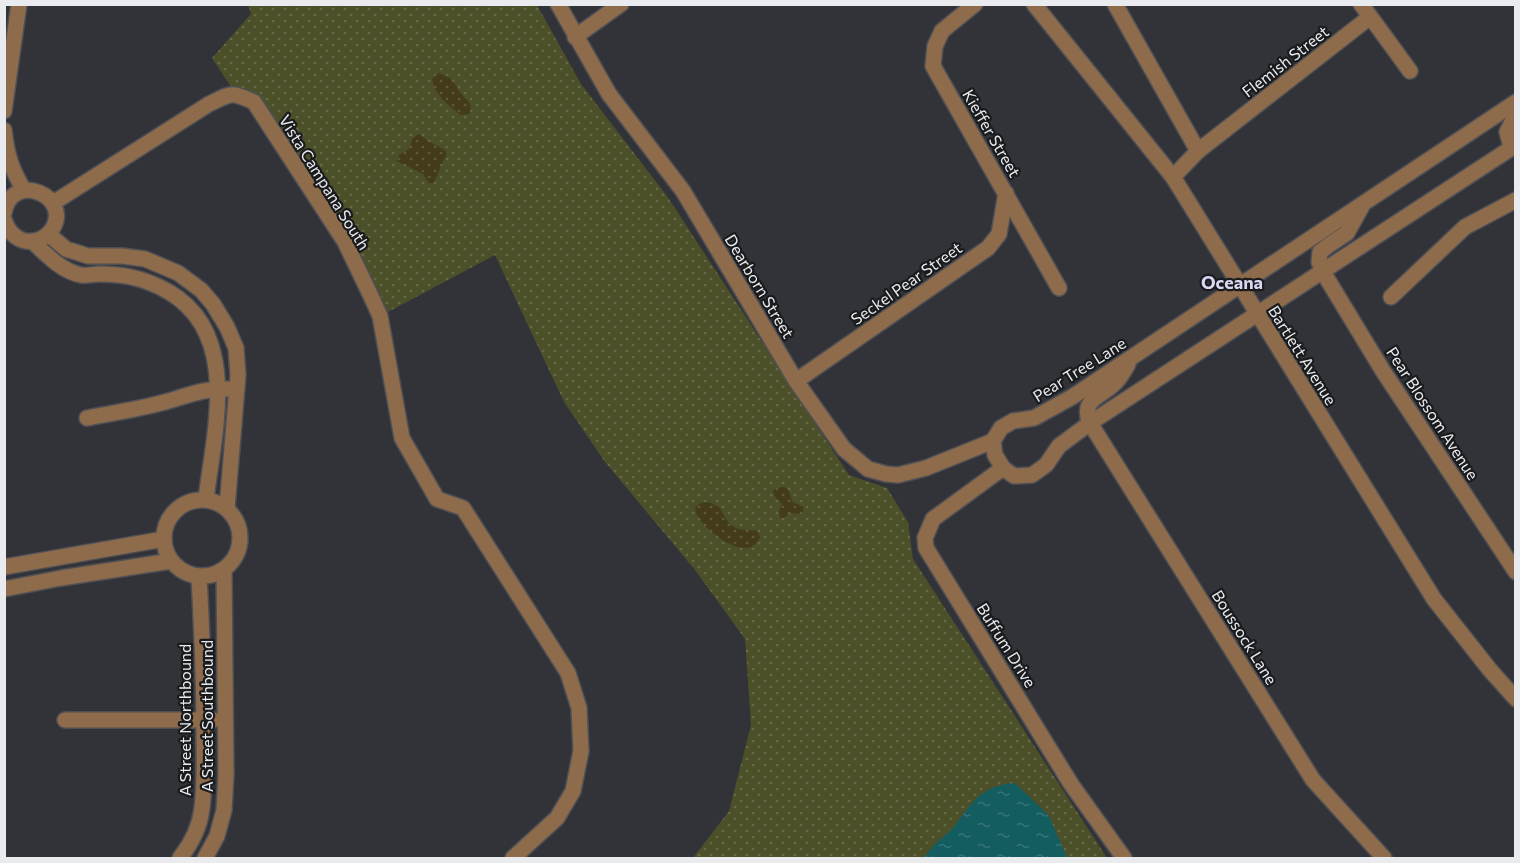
<svg xmlns="http://www.w3.org/2000/svg" width="1520" height="863" font-family="Commissioner,sans-serif">
<defs>
<pattern id="grass-dots" width="8" height="8" patternUnits="userSpaceOnUse" patternTransform="scale(1.5)"><rect width="8" height="8" fill="#4b5029"/><path d="M2 2h.1M6 6h.1" fill="none" stroke="#656948" stroke-width="1.8" stroke-linecap="round"/></pattern>
<pattern id="sand-dots" width="8" height="8" patternUnits="userSpaceOnUse" patternTransform="scale(1.5)"><rect width="8" height="8" fill="#433b1a"/><path d="M2 2h.1M6 6h.1" fill="none" stroke="#5e583c" stroke-width="1.8" stroke-linecap="round"/></pattern>
<pattern id="water-ripples" width="26" height="14" patternUnits="userSpaceOnUse" patternTransform="scale(1.5)"><rect width="26" height="14" fill="#135c60"/><path d="M2 4q2-2 4 0t4 0M15 11q2-2 4 0t4 0" fill="none" stroke="#367477"/></pattern>
</defs>
<rect width="100%" height="100%" fill="#313338"/>
<path fill="url(#grass-dots)" d="M 248,5 L 537,5 L 581,84 L 667,196 L 849,475 L 887,488 L 908,522 L 913,559 L 1107,858 L 693,858 L 729,811 L 751,725 L 745,639 L 695,570 L 605,462 L 564,402 L 495,255 L 388,312 L 358,249 L 259,96 L 231,87 L 212,58 L 251,14 Z"/>
<g fill="url(#sand-dots)">
<path d="M 439,73 L 450,78 L 453,81 L 459,91 L 470,104 L 471,112 L 468,114 L 461,115 C 449,106 434,94 432,79 L 435,75 Z"/>
<path d="M 419,134 C 424,137 426,140 430,142 C 436,146 442,147 446,152 L 446,157 C 439,165 439,176 433,183 L 429,183 L 423,174 L 397,161 L 399,155 L 409,149 L 413,138 Z"/>
<path d="M 782,487 C 792,488 789,496 793,502 L 803,507 L 803,512 L 800,514 L 789,513 L 784,518 L 780,518 L 779,511 L 782,504 L 776,498 L 773,492 L 774,489 Z"/>
<path d="M 705,502 C 726,506 719,512 730,524 C 738,532 748,529 757,531 L 760,537 C 757,543 753,548 745,548 C 730,549 694,523 695,507 L 701,503 Z"/>
</g>
<path fill="url(#water-ripples)" d="M 1015,783 L 1049,816 L 1067,858 L 924,858 C 931,846 943,838 953,828 C 957,823 960,818 964,813 C 979,793 991,785 1015,783 Z"/>
<g fill="none" stroke-linecap="round" stroke-linejoin="round">
<defs>
<g id="minor">
<path d="M 558,4 L 609,94 L 683,191 L 796,381 L 844,449 L 868,469 L 886,474 L 898,475 L 926,468 L 993,441"/>
<path d="M 975,4 L 942,31 L 935,46 L 933,66 L 1059,288"/>
<path d="M 1034,4 L 1173,177 L 1434,599 L 1490,670 L 1516,699"/>
<path d="M 1115,4 L 1198,151"/>
<path d="M 1361,4 L 1410,71"/>
<path d="M 575,37 L 621,4"/>
<path d="M 4,111 L 19,4"/>
<path d="M 4,130 C 7,155 11,169 24,190"/>
<path d="M 1173,177 L 1198,151 L 1370,17"/>
<path d="M 53,203 L 209,104 C 232,93 231,91 254,102 L 345,242 L 370,294 L 380,316 L 402,438 L 437,499 L 463,508 L 568,673 L 579,708 L 581,751 L 573,791 L 557,818 L 513,858"/>
<path d="M 4,213 C 12,169 75,197 51,231 C 47,236 42,239 35,241 C 20,244 8,233 4,219"/>
<path d="M 48,234 L 66,249 L 88,256 L 122,256 L 145,259 L 178,273 L 201,290 L 213,304 L 227,327 L 236,348 L 238,375 L 227,508"/>
<path d="M 32,241 C 46,254 61,271 81,275 C 87,276 93,274 99,274 C 110,274 121,275 131,277 C 145,280 157,285 169,292 C 241,334 214,432 206,499"/>
<path d="M 1323,272 L 1383,371 L 1516,572"/>
<path d="M 1391,297 L 1465,227 L 1516,200"/>
<path d="M 796,381 L 988,248 L 999,234 L 1006,193"/>
<path d="M 87,418 C 113,413 139,409 165,402 C 187,396 204,388 228,389"/>
<path d="M 1090,423 L 1313,780 L 1384,858"/>
<path d="M 1003,468 L 933,519 L 925,538 L 926,548 L 1071,784 L 1124,858"/>
<circle cx="202" cy="538" r="38"/>
<path d="M 4,567 L 164,539"/>
<path d="M 4,589 L 61,578 L 171,561"/>
<path d="M 65,720 L 213,720"/>
<path d="M 180,858 C 191,844 200,826 202,808 C 205,785 204,762 204,739 C 204,685 202,631 199,577"/>
<path d="M 205,858 L 217,836 L 224,810 L 226,775 L 224,570"/>
</g>
<g id="tertiary">
<path d="M 1516,102 L 1072,397 L 1034,418 L 1013,421 L 1001,428 L 993,441 L 995,455 L 1003,468 L 1014,476 L 1032,475 L 1046,465 L 1059,446 L 1090,423 L 1516,145"/>
<path d="M 1511,147 L 1507,132 L 1513,120 L 1516,118"/>
<path d="M 1323,272 L 1319,262 L 1320,252 L 1329,245 L 1347,233 L 1362,206"/>
<path d="M 1090,423 C 1080,399 1101,397 1114,384 C 1120,379 1124,371 1128,364"/>
</g>
</defs>
<use href="#minor" stroke="#4f5055" stroke-width="18"/>
<use href="#tertiary" stroke="#4f5055" stroke-width="18"/>
<use href="#minor" stroke="#8e6b4a" stroke-width="15"/>
<use href="#tertiary" stroke="#8e6b4a" stroke-width="15"/>
</g>
<g text-anchor="middle" dominant-baseline="central" stroke-width="4.5" stroke-linejoin="round" paint-order="stroke">
<g font-size="16" fill="#eaebef" stroke="#1a1b1d">
<text transform="translate(1285 61) rotate(-38)">Flemish Street</text>
<text transform="translate(992 133) rotate(60)">Kieffer Street</text>
<text transform="translate(325 182) rotate(58)">Vista Campana South</text>
<text transform="translate(906 283) rotate(-35)">Seckel Pear Street</text>
<text transform="translate(760 286) rotate(59)">Dearborn Street</text>
<text transform="translate(1303 355) rotate(58)">Bartlett Avenue</text>
<text transform="translate(1079 369) rotate(-32)">Pear Tree Lane</text>
<text transform="translate(1433 413) rotate(57)">Pear Blossom Avenue</text>
<text transform="translate(1245 637) rotate(58)">Boussock Lane</text>
<text transform="translate(1007 645) rotate(58)">Buffum Drive</text>
<text transform="translate(206 716) rotate(-90)">A Street Southbound</text>
<text transform="translate(184 720) rotate(-90)">A Street Northbound</text>
</g>
<g font-size="18" font-weight="bold" fill="#dad7f5" stroke="#1a1b1d">
<text x="1232" y="282">Oceana</text>
</g>
</g>
<rect width="1520" height="863" fill="none" stroke="#eaebef" stroke-width="12"/>
</svg>
